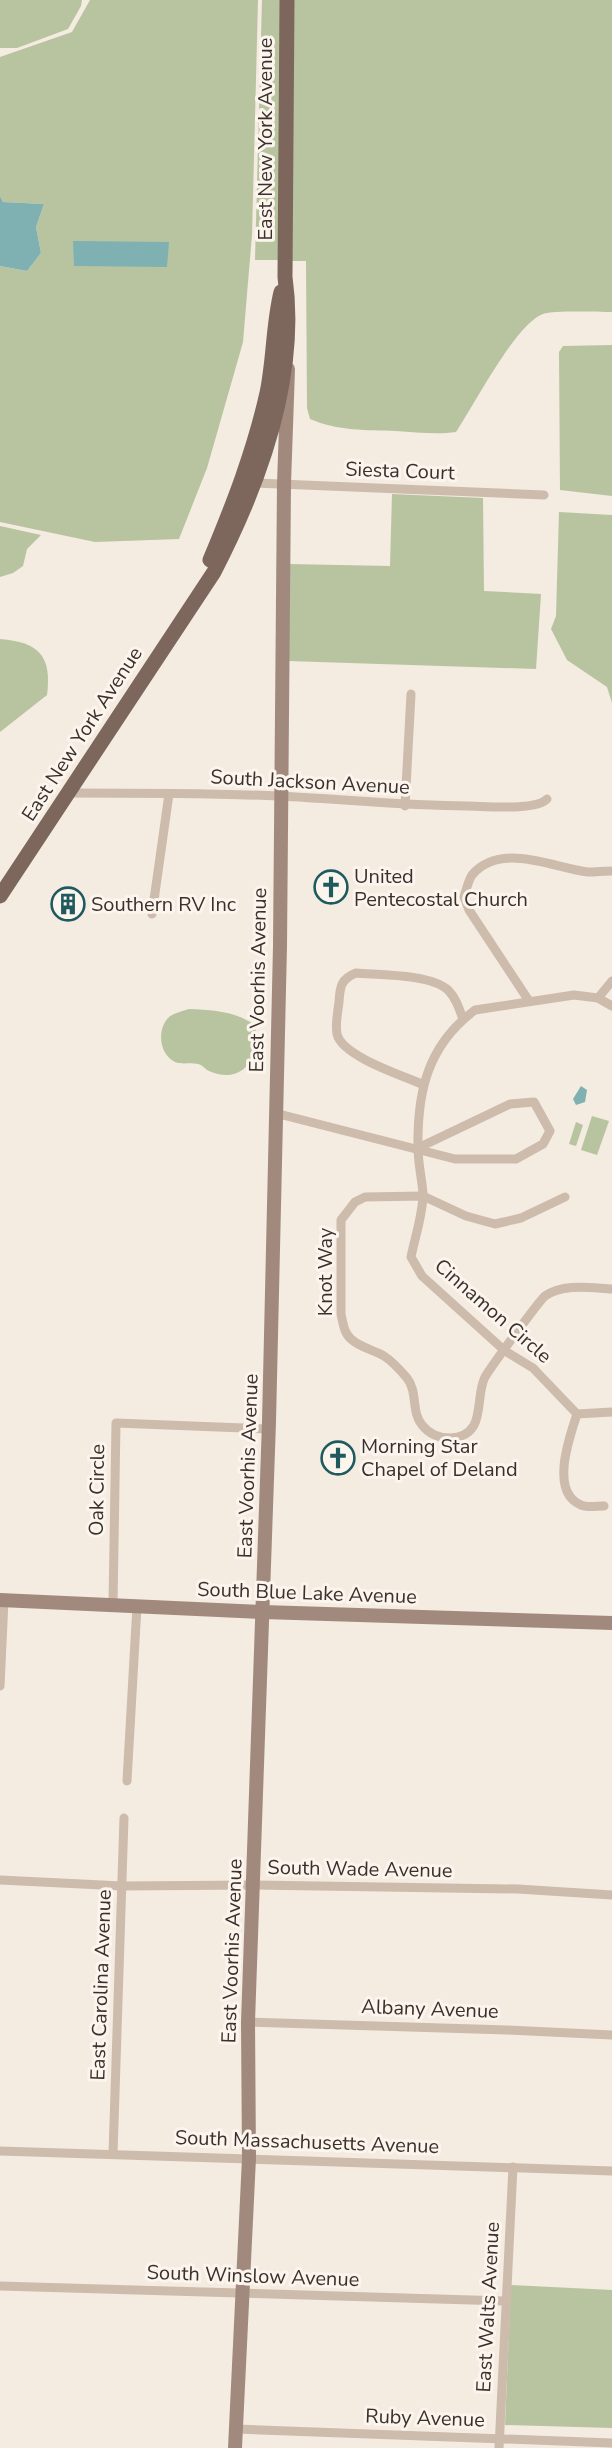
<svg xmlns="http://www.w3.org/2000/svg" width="612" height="2448" font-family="'Nunito Sans',sans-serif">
<rect width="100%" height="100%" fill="#f4ebe1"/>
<g fill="#b8c4a0">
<path d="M 0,0 L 82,0 L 81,6 L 68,29 L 17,48 L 0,48 Z"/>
<path d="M 90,0 L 258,0 L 252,235 L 243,342 L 207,468 L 179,539 L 95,542 L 0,522 L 0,266 L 27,271 L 41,253 L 36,227 L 44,204 L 3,202 L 0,196 L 0,57 L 72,32 Z"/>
<path d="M 262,0 L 281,0 L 280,260 L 255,260 Z"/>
<path d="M 292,0 L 612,0 L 612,312 C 598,312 554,310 543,314 C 516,323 473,407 456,432 C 436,435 416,432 396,431 C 366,430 338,431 310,419 L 307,408 L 306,261 L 291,261 Z"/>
<path d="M 612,345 L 612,496 L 560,490 L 559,352 L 563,346 Z"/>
<path d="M 392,494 L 483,498 L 484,591 L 541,594 L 536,669 L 288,661 L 289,564 L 390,566 Z"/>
<path d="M 559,512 L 612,515 L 612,703 L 607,687 L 567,660 L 551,629 L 556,616 Z"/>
<path d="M 0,526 L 41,535 L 27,549 L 23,566 L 13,573 L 0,577 Z"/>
<path d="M 0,639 C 39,642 52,656 47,695 L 0,732 Z"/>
<path d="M 189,1009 C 212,1010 234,1011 253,1024 C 259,1035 258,1043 254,1054 C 246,1074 229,1080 209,1071 C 205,1069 203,1065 198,1064 C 190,1062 183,1065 175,1062 C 159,1054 157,1030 168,1018 C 173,1013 183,1011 189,1009 Z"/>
<path d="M 592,1116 L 609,1121 L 597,1155 L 581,1150 Z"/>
<path d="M 576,1122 L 583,1125 L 576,1146 L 569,1144 Z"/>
<path d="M 511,2285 L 612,2290 L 612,2428 L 505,2425 Z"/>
</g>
<g fill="#7fb0b2">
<path d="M 0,196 L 3,202 L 44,204 L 36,227 L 41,253 L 27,271 L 0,266 Z"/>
<path d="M 73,241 L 169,242 L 167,267 L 74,266 Z"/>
<path d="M 581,1086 L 587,1090 L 585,1102 L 576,1105 L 573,1099 Z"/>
</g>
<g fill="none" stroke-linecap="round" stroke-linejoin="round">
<g stroke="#cdbbac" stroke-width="9">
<path d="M 255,483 L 544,495"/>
<path d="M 68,793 C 139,793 209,793 279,796 C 342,799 404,806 467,806 C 484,806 536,811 547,799"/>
<path d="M 405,806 L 411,694"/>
<path d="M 152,914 L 169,794"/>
<path d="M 598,998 L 612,981"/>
<path d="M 529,1001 L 469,910 L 464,897 C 466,891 468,881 472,875 C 501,841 553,868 588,872 C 596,872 604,871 612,871"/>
<path d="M 612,1006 L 598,998 L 574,995 L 475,1010 C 428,1045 417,1091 418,1148 C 418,1163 422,1179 423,1194 C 423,1214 415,1237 411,1257 L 422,1276 L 505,1351 L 533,1368 L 577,1414 L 612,1412"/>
<path d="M 422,1084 C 401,1075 342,1056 337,1034 C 335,1024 338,1011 339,1002 C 340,986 341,979 356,973 C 379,975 431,974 448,990 C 456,998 459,1008 463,1019"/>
<path d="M 275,1113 L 455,1159 L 516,1159 L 543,1144 L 550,1131 L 534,1102 L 510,1104 L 418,1148"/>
<path d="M 565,1197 L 521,1218 L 495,1224 L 466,1216 L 423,1196 L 365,1197 L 355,1202 L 341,1220 L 341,1314 C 343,1323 344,1333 351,1339 C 359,1347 374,1350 384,1356 C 392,1361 401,1371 407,1378 C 418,1392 411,1412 422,1425 C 429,1434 439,1438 450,1438 C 488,1436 474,1398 485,1377 C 490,1368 539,1301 545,1296 C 564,1283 591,1288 612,1289"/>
<path d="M 577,1414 C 570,1436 549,1492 581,1505 C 587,1508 597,1506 604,1506"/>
<path d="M 113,1604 L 116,1423 L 269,1429"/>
<path d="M 0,1686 L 4,1600"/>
<path d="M 127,1781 L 137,1606"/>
<path d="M 0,1880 L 122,1886 L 253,1885 L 518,1889 L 612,1895"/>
<path d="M 248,2022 L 507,2030 L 612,2035"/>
<path d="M 0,2151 L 612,2171"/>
<path d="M 113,2154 L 124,1818"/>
<path d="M 0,2286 L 505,2301"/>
<path d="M 237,2429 L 612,2443"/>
<path d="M 499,2448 L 513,2167"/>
</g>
<g stroke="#a18a7d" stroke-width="14">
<path d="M 0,1600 L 263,1612 L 612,1623"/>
<path d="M 235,2448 L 249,2158 L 248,2022 L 269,1422 L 280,946 L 284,484 L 288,369"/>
</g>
<g stroke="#7d675c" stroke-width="15">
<path d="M 210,560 C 233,505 254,451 267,393 C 274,359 273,325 281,292"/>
<path d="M 0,896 L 214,572 C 259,485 299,376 285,277 L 287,0"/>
</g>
</g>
<defs>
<symbol id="church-ring" viewBox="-11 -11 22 22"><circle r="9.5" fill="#fbf5ee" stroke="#1f5a5e" stroke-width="1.5"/><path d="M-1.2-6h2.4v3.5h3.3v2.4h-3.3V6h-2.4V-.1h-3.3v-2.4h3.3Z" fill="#1f5a5e"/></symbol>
<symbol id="building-ring" viewBox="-11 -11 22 22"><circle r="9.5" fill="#fbf5ee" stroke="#1f5a5e" stroke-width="1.5"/><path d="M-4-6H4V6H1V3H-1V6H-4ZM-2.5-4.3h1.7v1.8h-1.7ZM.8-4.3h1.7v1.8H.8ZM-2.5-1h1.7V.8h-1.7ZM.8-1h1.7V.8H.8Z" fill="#1f5a5e"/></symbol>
</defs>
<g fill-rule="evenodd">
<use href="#church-ring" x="312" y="868" width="38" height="38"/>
<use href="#building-ring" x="49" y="885" width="38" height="38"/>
<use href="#church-ring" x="319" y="1439" width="38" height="38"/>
</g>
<g text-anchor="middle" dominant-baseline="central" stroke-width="6" stroke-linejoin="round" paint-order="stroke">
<g font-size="20" fill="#3b302b" stroke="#fbf5ee">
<text transform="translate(265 139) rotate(-90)">East New York Avenue</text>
<text transform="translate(400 471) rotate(2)">Siesta Court</text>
<text transform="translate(82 734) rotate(-57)">East New York Avenue</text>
<text transform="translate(310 782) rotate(3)">South Jackson Avenue</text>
<text transform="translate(258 980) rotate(-89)">East Voorhis Avenue</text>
<text transform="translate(325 1272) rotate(-90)">Knot Way</text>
<text transform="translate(493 1311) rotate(41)">Cinnamon Circle</text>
<text transform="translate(248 1466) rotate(-88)">East Voorhis Avenue</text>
<text transform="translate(97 1490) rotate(-89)">Oak Circle</text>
<text transform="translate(307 1593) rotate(2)">South Blue Lake Avenue</text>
<text transform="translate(360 1869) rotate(1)">South Wade Avenue</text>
<text transform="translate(232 1951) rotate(-88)">East Voorhis Avenue</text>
<text transform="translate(101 1985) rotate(-88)">East Carolina Avenue</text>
<text transform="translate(430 2009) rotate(2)">Albany Avenue</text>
<text transform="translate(307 2142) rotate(2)">South Massachusetts Avenue</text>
<text transform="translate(253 2276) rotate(2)">South Winslow Avenue</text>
<text transform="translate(488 2307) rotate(-87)">East Walts Avenue</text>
<text transform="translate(425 2418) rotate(2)">Ruby Avenue</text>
</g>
<g font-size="20" fill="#3b302b" stroke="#fbf5ee" text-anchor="start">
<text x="354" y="876">United<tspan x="354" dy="23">Pentecostal Church</tspan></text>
<text x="91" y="904">Southern RV Inc</text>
<text x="361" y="1446">Morning Star<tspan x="361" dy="23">Chapel of Deland</tspan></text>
</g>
</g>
</svg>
